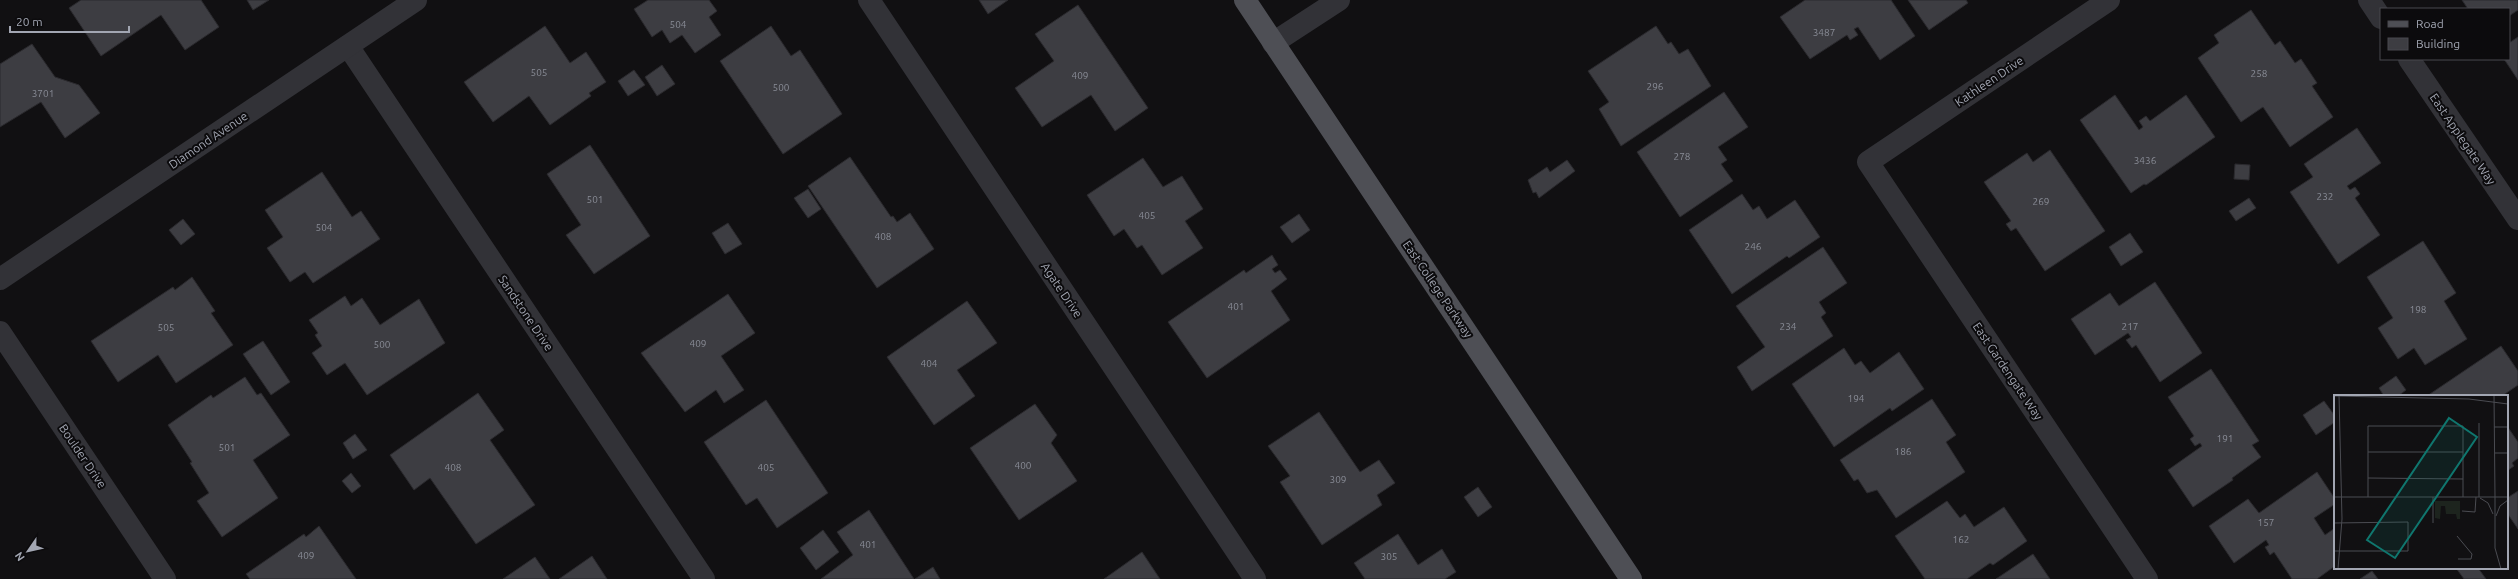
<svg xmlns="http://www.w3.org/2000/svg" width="2518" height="579" font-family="Ubuntu,sans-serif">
<rect width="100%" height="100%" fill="#111012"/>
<g fill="#3d3d42" stroke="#2b2a2e">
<path d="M 81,0 L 201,0 L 219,27 L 185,50 L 161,15 L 101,56 L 69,8 Z"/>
<path d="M 247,0 L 269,0 L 253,10 Z"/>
<path d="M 648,0 L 709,0 L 717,11 L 709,17 L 721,35 L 695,53 L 682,35 L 670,43 L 662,30 L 652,37 L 634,9 Z"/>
<path d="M 979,0 L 1008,0 L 988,14 Z"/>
<path d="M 1805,0 L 1891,0 L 1915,36 L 1880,60 L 1858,27 L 1854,29 L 1858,35 L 1850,40 L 1847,35 L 1810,59 L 1780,17 Z"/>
<path d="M 1908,0 L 1966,0 L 1968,3 L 1929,30 Z"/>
<path d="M 2462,0 L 2518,0 L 2518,10 L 2509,16 L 2509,9 L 2468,9 Z"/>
<path d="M 1078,5 L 1148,108 L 1115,131 L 1091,95 L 1042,127 L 1015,88 L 1054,61 L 1035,34 Z"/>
<path d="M 2251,10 L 2275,45 L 2280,41 L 2295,63 L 2301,59 L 2317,83 L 2312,86 L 2333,117 L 2290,147 L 2263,107 L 2241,122 L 2198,58 L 2219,43 L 2214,35 Z"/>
<path d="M 545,26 L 570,63 L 586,52 L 606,82 L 589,93 L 591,96 L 550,125 L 529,96 L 493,122 L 464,82 Z"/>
<path d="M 771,26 L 791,56 L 800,50 L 842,114 L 783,154 L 720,61 Z"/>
<path d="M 1656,26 L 1668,44 L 1671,42 L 1679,54 L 1688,49 L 1711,86 L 1621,146 L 1599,109 L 1609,102 L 1588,71 Z"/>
<path d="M 2518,37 L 2518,80 L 2504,59 L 2509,59 L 2509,43 Z"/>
<path d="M 32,44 L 55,77 L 79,85 L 100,113 L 65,138 L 41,102 L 0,127 L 0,64 Z"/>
<path d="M 662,65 L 675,84 L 657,96 L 645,77 Z"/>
<path d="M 634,70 L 645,85 L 628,96 L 618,81 Z"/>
<path d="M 1724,92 L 1748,127 L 1718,147 L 1727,160 L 1721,164 L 1733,181 L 1680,217 L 1637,152 Z"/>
<path d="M 2115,95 L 2139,130 L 2143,127 L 2139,121 L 2146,116 L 2150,121 L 2186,95 L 2215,137 L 2146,185 L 2144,184 L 2131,193 L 2080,120 Z"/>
<path d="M 2357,128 L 2381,163 L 2347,186 L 2350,190 L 2355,187 L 2360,194 L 2355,198 L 2380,235 L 2338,264 L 2290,192 L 2313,177 L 2304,164 Z"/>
<path d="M 590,145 L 650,236 L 594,274 L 566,235 L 581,225 L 547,174 Z"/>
<path d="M 2050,150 L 2105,231 L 2045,271 L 2016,228 L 2011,231 L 2006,224 L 2011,221 L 1984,182 L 2027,153 L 2033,162 Z"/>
<path d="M 850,157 L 891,217 L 893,216 L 897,222 L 910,213 L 934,249 L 877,288 L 808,186 Z"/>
<path d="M 1143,158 L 1163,187 L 1182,176 L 1203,209 L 1185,221 L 1203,248 L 1162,275 L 1142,245 L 1137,248 L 1124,229 L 1114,236 L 1087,195 Z"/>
<path d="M 1567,160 L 1575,171 L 1539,198 L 1536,192 L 1533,193 L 1528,180 L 1547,167 L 1550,172 Z"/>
<path d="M 2235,164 L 2250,165 L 2249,180 L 2234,179 Z"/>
<path d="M 322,172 L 352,217 L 361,211 L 380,239 L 313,283 L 305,272 L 290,282 L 267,248 L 283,237 L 265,210 Z"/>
<path d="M 808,189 L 821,209 L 808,218 L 794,198 Z"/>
<path d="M 1742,194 L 1753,210 L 1759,206 L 1767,219 L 1795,200 L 1820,237 L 1789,258 L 1787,256 L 1732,294 L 1689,230 Z"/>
<path d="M 2249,198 L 2256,208 L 2236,221 L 2229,211 Z"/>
<path d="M 1299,214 L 1310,230 L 1292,243 L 1280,227 Z"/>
<path d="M 183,219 L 195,234 L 181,245 L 169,230 Z"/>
<path d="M 728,223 L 742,244 L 725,254 L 712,233 Z"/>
<path d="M 2130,233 L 2143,252 L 2121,266 L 2109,247 Z"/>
<path d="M 2423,241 L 2456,293 L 2444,301 L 2467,339 L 2425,365 L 2414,348 L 2398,359 L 2378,328 L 2393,318 L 2367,277 Z"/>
<path d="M 1823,247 L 1847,283 L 1819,302 L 1826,313 L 1821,317 L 1833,336 L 1752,391 L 1737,367 L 1765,347 L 1736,306 Z"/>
<path d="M 1272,255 L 1278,265 L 1272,269 L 1275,273 L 1280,270 L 1287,279 L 1271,291 L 1290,320 L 1207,378 L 1168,322 L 1244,270 L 1246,273 Z"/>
<path d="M 192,277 L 215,311 L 211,313 L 233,345 L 176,383 L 158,355 L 118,382 L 91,341 L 173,287 L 175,290 Z"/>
<path d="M 2155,282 L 2202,353 L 2160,382 L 2136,345 L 2132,348 L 2126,340 L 2131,337 L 2128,333 L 2095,355 L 2071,319 L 2110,293 L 2119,306 Z"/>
<path d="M 728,294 L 755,333 L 721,356 L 744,390 L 724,403 L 716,390 L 685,412 L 641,353 Z"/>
<path d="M 345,296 L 351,306 L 362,298 L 380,325 L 419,299 L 445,343 L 367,395 L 345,363 L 327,375 L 312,353 L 322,346 L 315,335 L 318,333 L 309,320 Z"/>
<path d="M 967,301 L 997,343 L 957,370 L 975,396 L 934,425 L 887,357 Z"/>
<path d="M 263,341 L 290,382 L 271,395 L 243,354 Z"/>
<path d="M 2501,346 L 2518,371 L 2518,385 L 2502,396 L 2427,396 Z"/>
<path d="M 1844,348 L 1855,365 L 1861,361 L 1870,373 L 1899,352 L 1924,389 L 1892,411 L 1890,408 L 1834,447 L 1792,384 Z"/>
<path d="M 2211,369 L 2259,441 L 2252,445 L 2261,457 L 2232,478 L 2233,480 L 2193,507 L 2168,470 L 2202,446 L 2200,443 L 2195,446 L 2190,439 L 2194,436 L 2168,397 Z"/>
<path d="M 2396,376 L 2406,390 L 2398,396 L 2384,396 L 2379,388 Z"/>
<path d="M 245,377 L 257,395 L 261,393 L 290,435 L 253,460 L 278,498 L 222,537 L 197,501 L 209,493 L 190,463 L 192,462 L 168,425 L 211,395 L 213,398 Z"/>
<path d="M 478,393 L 504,430 L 490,440 L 535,505 L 476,544 L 430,478 L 414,490 L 390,455 Z"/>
<path d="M 1932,399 L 1956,435 L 1946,442 L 1965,472 L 1896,518 L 1877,490 L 1867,493 L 1858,479 L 1854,481 L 1840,460 Z"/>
<path d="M 766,400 L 828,493 L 777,528 L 757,498 L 746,505 L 704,442 Z"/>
<path d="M 2324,401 L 2335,416 L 2335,422 L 2316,435 L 2303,415 Z"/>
<path d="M 1035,404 L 1057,435 L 1051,443 L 1077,481 L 1019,520 L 970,448 Z"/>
<path d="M 1319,412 L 1360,472 L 1379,460 L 1395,483 L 1377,495 L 1382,505 L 1322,545 L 1280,482 L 1290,476 L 1268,446 Z"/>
<path d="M 2507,426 L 2518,442 L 2518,458 L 2512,463 L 2514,466 L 2507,471 Z"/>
<path d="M 355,434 L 367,450 L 353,459 L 343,443 Z"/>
<path d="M 2317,472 L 2335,499 L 2335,504 L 2314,518 L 2325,535 L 2335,528 L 2335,566 L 2317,579 L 2292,579 L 2274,552 L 2270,555 L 2265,547 L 2269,545 L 2266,540 L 2234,563 L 2209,526 L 2248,499 L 2259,513 Z"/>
<path d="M 351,473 L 361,486 L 352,493 L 342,481 Z"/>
<path d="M 1478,487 L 1492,507 L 1478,517 L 1464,497 Z"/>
<path d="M 2518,491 L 2518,529 L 2507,513 L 2507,498 Z"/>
<path d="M 1947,501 L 1960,518 L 1965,514 L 1974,527 L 2004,507 L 2027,541 L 1993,565 L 1990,563 L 1967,579 L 1925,579 L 1895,536 Z"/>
<path d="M 869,510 L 914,579 L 821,579 L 853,555 L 837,532 Z"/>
<path d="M 319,526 L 356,579 L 250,579 L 246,574 L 304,534 L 306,537 Z"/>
<path d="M 823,530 L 839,552 L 816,570 L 800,548 Z"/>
<path d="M 1398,534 L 1418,565 L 1442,549 L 1456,572 L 1445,579 L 1365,579 L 1354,563 Z"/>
<path d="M 1142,552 L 1160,579 L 1104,579 Z"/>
<path d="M 2033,554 L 2050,579 L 1996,579 Z"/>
<path d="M 592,556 L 607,579 L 559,579 Z"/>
<path d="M 535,557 L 550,579 L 503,579 Z"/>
<path d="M 933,567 L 940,579 L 915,579 Z"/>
<path d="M 2456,568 L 2478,568 L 2486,579 L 2464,579 Z"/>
<path d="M 2372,571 L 2378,579 L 2360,579 Z"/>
</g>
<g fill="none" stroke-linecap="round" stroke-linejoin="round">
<g stroke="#323237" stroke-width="22">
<path d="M 869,0 L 1255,579"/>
<path d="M 2109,0 L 1868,162 L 2147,579"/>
<path d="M 2369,0 L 2381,18"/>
<path d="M 1273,43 L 1339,0"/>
<path d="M 348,46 L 704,579"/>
<path d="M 2409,59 L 2518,219"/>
<path d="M 0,279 L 416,0"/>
<path d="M 0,332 L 165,579"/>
</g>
<path stroke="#4e4f55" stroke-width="22" d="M 1245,0 L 1631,579"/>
</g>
<g text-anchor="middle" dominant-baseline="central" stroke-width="4" stroke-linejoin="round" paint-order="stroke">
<g font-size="10" fill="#898c96">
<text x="678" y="24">504</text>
<text x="1824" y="32">3487</text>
<text x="539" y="72">505</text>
<text x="2259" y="73">258</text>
<text x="1080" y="75">409</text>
<text x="1655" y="86">296</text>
<text x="781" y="87">500</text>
<text x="43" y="93">3701</text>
<text x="1682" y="156">278</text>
<text x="2145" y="160">3436</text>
<text x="2325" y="196">232</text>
<text x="595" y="199">501</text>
<text x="2041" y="201">269</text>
<text x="1147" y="215">405</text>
<text x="324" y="227">504</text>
<text x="883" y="236">408</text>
<text x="1753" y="246">246</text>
<text x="1236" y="306">401</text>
<text x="2418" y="309">198</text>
<text x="1788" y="326">234</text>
<text x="2130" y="326">217</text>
<text x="166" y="327">505</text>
<text x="698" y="343">409</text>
<text x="382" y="344">500</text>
<text x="929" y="363">404</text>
<text x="1856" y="398">194</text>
<text x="2225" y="438">191</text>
<text x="227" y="447">501</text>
<text x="1903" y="451">186</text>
<text x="1023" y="465">400</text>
<text x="453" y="467">408</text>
<text x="766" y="467">405</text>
<text x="1338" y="479">309</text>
<text x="2266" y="522">157</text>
<text x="1961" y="539">162</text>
<text x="868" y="544">401</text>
<text x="306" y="555">409</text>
<text x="1389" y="556">305</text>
</g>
<g font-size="12" fill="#a2a6b2" stroke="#0c0b0d">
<text transform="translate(1989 81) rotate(-34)">Kathleen Drive</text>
<text transform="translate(2463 139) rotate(56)">East Applegate Way</text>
<text transform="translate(208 140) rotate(-34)">Diamond Avenue</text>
<text transform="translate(1438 289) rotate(56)">East College Parkway</text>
<text transform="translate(1062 290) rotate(56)">Agate Drive</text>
<text transform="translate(526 313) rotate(56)">Sandstone Drive</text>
<text transform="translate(2008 371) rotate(56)">East Gardengate Way</text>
<text transform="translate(83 456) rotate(56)">Boulder Drive</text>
</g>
</g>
<g transform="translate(2334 395)">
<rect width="174" height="174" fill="#111012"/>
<path d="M 101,106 L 126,106 L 126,124 L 123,124 L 122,119 L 112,119 L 111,111 L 107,111 L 106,124 L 101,123 Z" fill="#1d241e"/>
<path fill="none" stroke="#4b4c52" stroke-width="1" d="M 160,0 L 161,102M 0,1 L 135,4 L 174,9M 145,28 L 145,102M 160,32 L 174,32M 34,57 L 129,57M 161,58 L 174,58M 34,83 L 129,84M 0,102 L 174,102M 34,102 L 34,31 L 129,31 L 129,102M 161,102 L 161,153 L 167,174M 146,103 L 154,108 L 159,119M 128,116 L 141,117 L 142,102M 162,121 L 166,111 L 174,105M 0,128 L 74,127 L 74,156 L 0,156M 99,128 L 99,102M 123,141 L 138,159 L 137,164 L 124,164M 4,174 L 8,124 L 5,0"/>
<path fill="#0f766e" fill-opacity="0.15" stroke="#0f766e" stroke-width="2" d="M 115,23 L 143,42 L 61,163 L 33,145 Z"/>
<rect width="174" height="174" fill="none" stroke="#a2a6b2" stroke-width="2"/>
</g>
<rect x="2380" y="8" width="130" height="52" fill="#0c0b0d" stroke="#48494f"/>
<rect x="2388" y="21" width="20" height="6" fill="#4e4f55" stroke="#48494f"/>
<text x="2416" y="28" font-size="12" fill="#a2a6b2">Road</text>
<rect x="2388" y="38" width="20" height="12" fill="#3d3d42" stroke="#48494f"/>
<text x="2416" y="48" font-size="12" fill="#a2a6b2">Building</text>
<g transform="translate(28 551) rotate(236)" stroke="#0c0b0d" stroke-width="3" paint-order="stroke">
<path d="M0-3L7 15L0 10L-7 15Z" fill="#a2a6b2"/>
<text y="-6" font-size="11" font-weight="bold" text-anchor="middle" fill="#a2a6b2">N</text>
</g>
<path d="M10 26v6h119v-6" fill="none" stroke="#a2a6b2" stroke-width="2"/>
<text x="16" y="26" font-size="12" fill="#a2a6b2" stroke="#0c0b0d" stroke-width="3" paint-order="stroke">20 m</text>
</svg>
